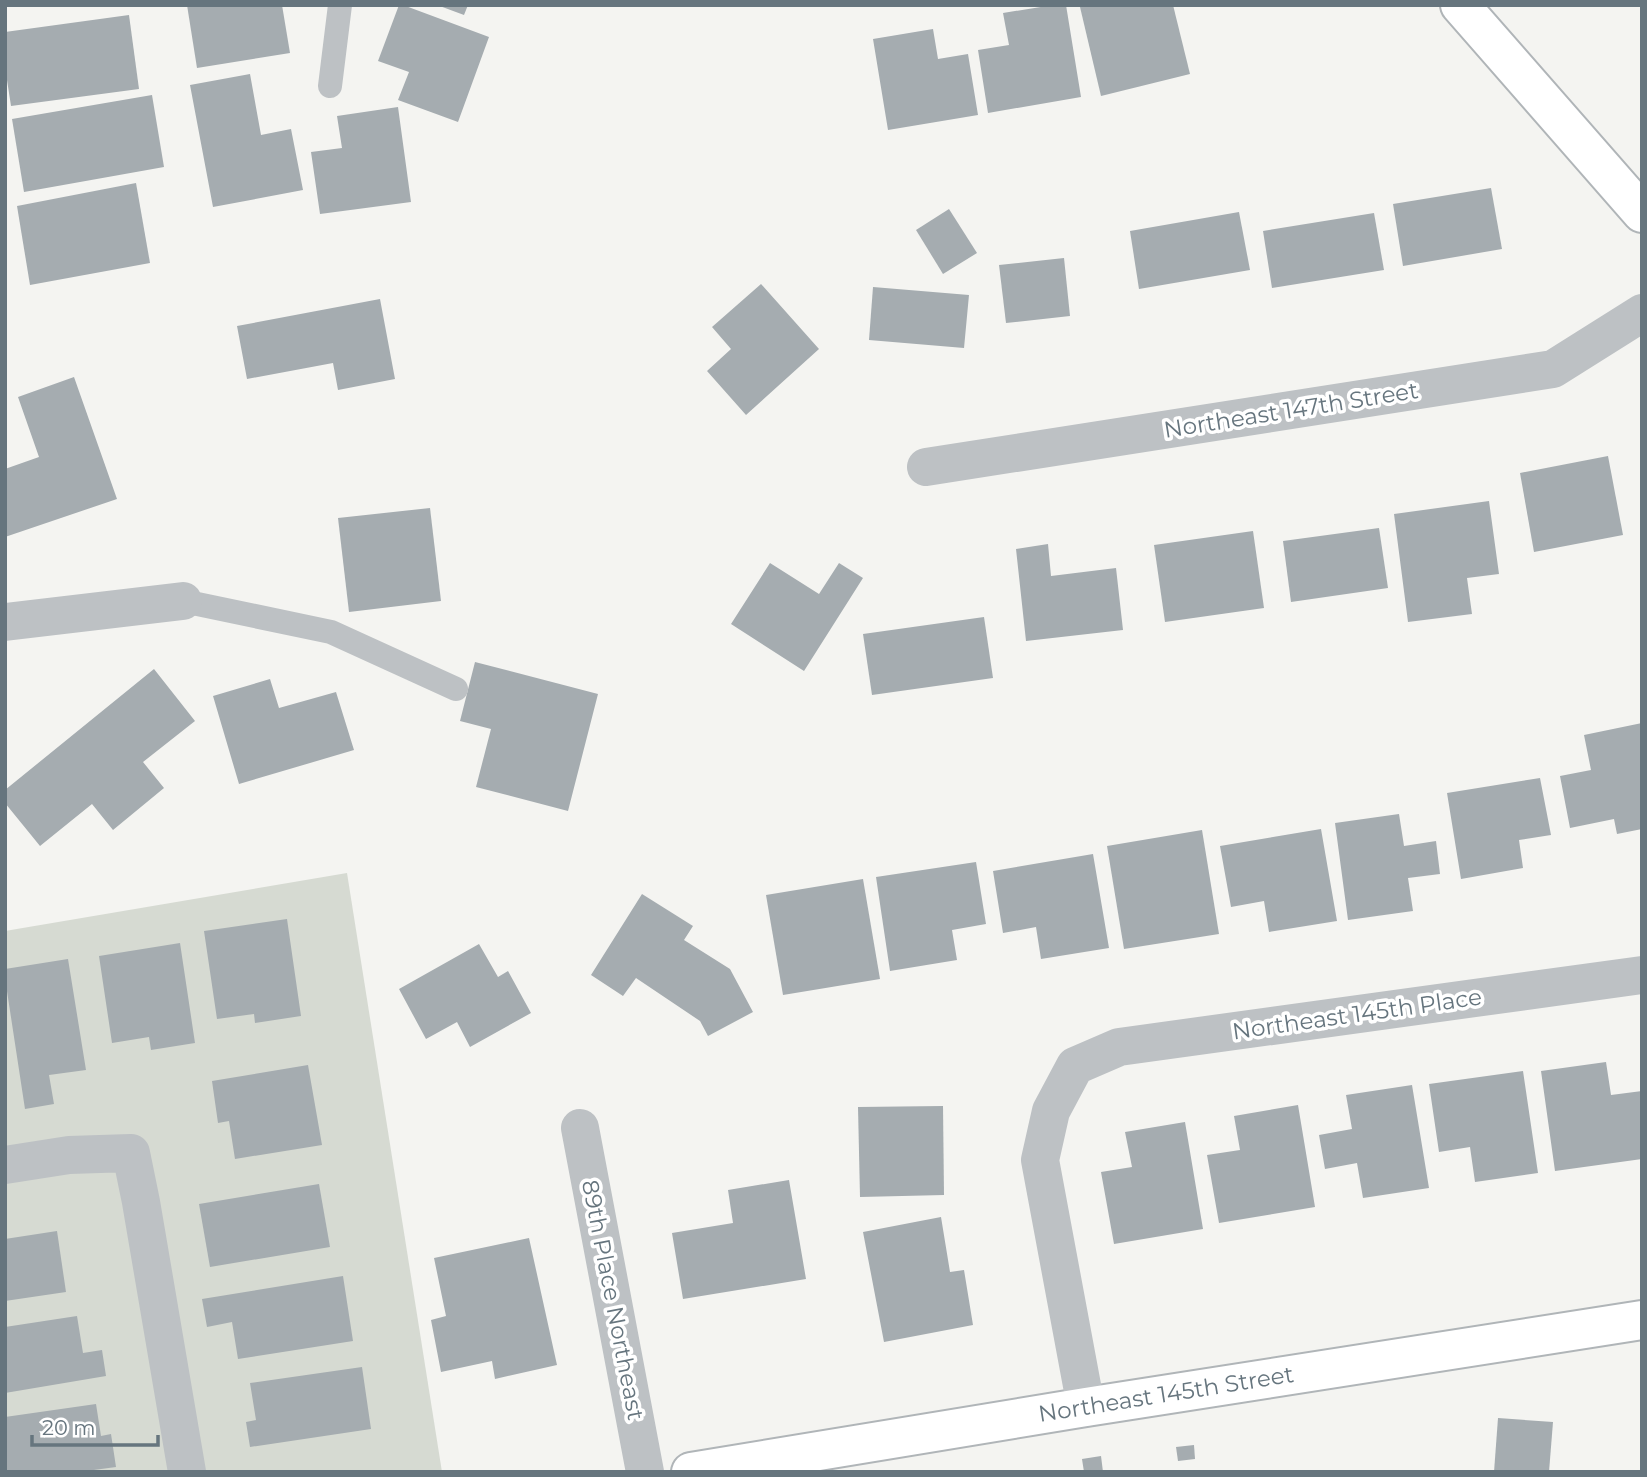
<svg xmlns="http://www.w3.org/2000/svg" width="1647" height="1477" font-family="Montserrat,sans-serif">
<rect width="100%" height="100%" fill="#f4f4f1"/>
<path fill="#d6dad2" d="M 347,873 L 442,1472 L 5,1472 L 5,931 Z"/>
<g fill="#a5acb0">
<path d="M 187,5 L 282,5 L 290,53 L 197,68 Z"/>
<path d="M 399,5 L 403,5 L 489,37 L 458,122 L 398,100 L 409,72 L 378,61 Z"/>
<path d="M 437,5 L 468,5 L 464,15 Z"/>
<path d="M 1053,5 L 1066,5 L 1081,97 L 988,113 L 978,50 L 1009,45 L 1003,13 Z"/>
<path d="M 1087,5 L 1173,5 L 1190,74 L 1101,96 L 1080,7 Z"/>
<path d="M 129,15 L 139,89 L 11,106 L 5,67 L 5,32 Z"/>
<path d="M 933,29 L 938,59 L 968,54 L 978,115 L 888,130 L 873,39 Z"/>
<path d="M 250,74 L 261,135 L 291,129 L 303,190 L 213,207 L 190,85 Z"/>
<path d="M 152,95 L 164,167 L 24,192 L 12,119 Z"/>
<path d="M 398,107 L 411,202 L 320,214 L 311,152 L 342,148 L 337,116 Z"/>
<path d="M 136,183 L 150,263 L 30,285 L 17,206 Z"/>
<path d="M 1491,188 L 1502,249 L 1403,266 L 1393,204 Z"/>
<path d="M 949,209 L 977,253 L 943,274 L 916,230 Z"/>
<path d="M 1239,212 L 1250,270 L 1139,289 L 1130,231 Z"/>
<path d="M 1374,213 L 1384,270 L 1272,288 L 1263,231 Z"/>
<path d="M 1064,258 L 1070,316 L 1006,323 L 999,265 Z"/>
<path d="M 761,284 L 819,349 L 746,415 L 707,371 L 731,349 L 712,327 Z"/>
<path d="M 873,287 L 969,295 L 964,348 L 869,340 Z"/>
<path d="M 380,299 L 395,379 L 338,390 L 333,363 L 247,379 L 237,326 Z"/>
<path d="M 74,377 L 117,499 L 5,537 L 5,469 L 39,457 L 18,397 Z"/>
<path d="M 1608,456 L 1623,535 L 1534,552 L 1520,473 Z"/>
<path d="M 1489,501 L 1499,574 L 1467,578 L 1472,614 L 1408,622 L 1394,514 Z"/>
<path d="M 430,508 L 441,601 L 349,612 L 338,518 Z"/>
<path d="M 1379,528 L 1388,588 L 1291,602 L 1283,541 Z"/>
<path d="M 1253,531 L 1264,608 L 1165,622 L 1154,545 Z"/>
<path d="M 1048,544 L 1051,576 L 1116,568 L 1123,630 L 1026,641 L 1016,549 Z"/>
<path d="M 770,563 L 819,594 L 839,563 L 863,578 L 804,671 L 731,624 Z"/>
<path d="M 984,617 L 993,678 L 872,695 L 863,634 Z"/>
<path d="M 475,662 L 598,694 L 568,811 L 476,787 L 491,729 L 460,721 Z"/>
<path d="M 154,669 L 195,721 L 143,762 L 164,788 L 113,830 L 92,804 L 40,846 L 5,803 L 5,790 Z"/>
<path d="M 270,679 L 279,708 L 336,692 L 354,750 L 239,784 L 213,696 Z"/>
<path d="M 1642,723 L 1642,829 L 1617,834 L 1614,819 L 1570,828 L 1560,776 L 1591,770 L 1584,735 Z"/>
<path d="M 1540,778 L 1551,835 L 1519,840 L 1523,868 L 1461,879 L 1447,793 Z"/>
<path d="M 1399,814 L 1404,846 L 1436,841 L 1440,874 L 1408,878 L 1413,911 L 1348,920 L 1335,823 Z"/>
<path d="M 1321,829 L 1337,921 L 1269,932 L 1264,901 L 1231,907 L 1220,846 Z"/>
<path d="M 1202,830 L 1219,934 L 1124,949 L 1107,846 Z"/>
<path d="M 1093,854 L 1109,948 L 1041,959 L 1036,927 L 1003,933 L 993,871 Z"/>
<path d="M 976,862 L 986,924 L 952,930 L 957,960 L 890,971 L 876,877 Z"/>
<path d="M 863,879 L 880,979 L 783,995 L 766,895 Z"/>
<path d="M 642,894 L 693,926 L 684,940 L 730,969 L 753,1012 L 708,1036 L 700,1021 L 636,978 L 623,996 L 591,975 Z"/>
<path d="M 287,919 L 301,1016 L 255,1023 L 254,1014 L 217,1019 L 204,931 Z"/>
<path d="M 180,943 L 195,1043 L 151,1050 L 149,1037 L 112,1043 L 99,956 Z"/>
<path d="M 479,944 L 498,977 L 508,971 L 531,1013 L 470,1047 L 457,1022 L 426,1039 L 399,989 Z"/>
<path d="M 68,959 L 86,1070 L 49,1075 L 54,1104 L 25,1109 L 5,978 L 5,969 Z"/>
<path d="M 1606,1062 L 1611,1095 L 1642,1091 L 1642,1159 L 1555,1171 L 1541,1071 Z"/>
<path d="M 308,1065 L 322,1145 L 235,1159 L 229,1121 L 218,1123 L 212,1081 Z"/>
<path d="M 1523,1071 L 1538,1173 L 1475,1182 L 1470,1147 L 1439,1152 L 1429,1084 Z"/>
<path d="M 1412,1085 L 1429,1188 L 1363,1198 L 1357,1163 L 1325,1169 L 1319,1135 L 1352,1129 L 1346,1095 Z"/>
<path d="M 1298,1105 L 1315,1207 L 1219,1223 L 1207,1155 L 1240,1150 L 1234,1116 Z"/>
<path d="M 943,1106 L 944,1195 L 860,1197 L 858,1107 Z"/>
<path d="M 1185,1122 L 1203,1229 L 1114,1244 L 1101,1172 L 1132,1167 L 1125,1132 Z"/>
<path d="M 789,1180 L 806,1279 L 683,1299 L 672,1233 L 733,1223 L 728,1190 Z"/>
<path d="M 319,1184 L 330,1247 L 210,1267 L 199,1204 Z"/>
<path d="M 941,1217 L 950,1272 L 964,1270 L 973,1325 L 884,1342 L 863,1232 Z"/>
<path d="M 57,1231 L 66,1292 L 5,1301 L 5,1239 Z"/>
<path d="M 529,1238 L 557,1365 L 495,1379 L 492,1361 L 441,1372 L 431,1320 L 446,1316 L 434,1258 Z"/>
<path d="M 343,1276 L 353,1341 L 238,1359 L 232,1322 L 207,1327 L 202,1299 Z"/>
<path d="M 77,1316 L 83,1353 L 102,1350 L 106,1376 L 5,1393 L 5,1327 Z"/>
<path d="M 362,1367 L 371,1429 L 250,1447 L 246,1422 L 256,1420 L 250,1383 Z"/>
<path d="M 96,1404 L 101,1436 L 111,1434 L 116,1467 L 79,1472 L 5,1472 L 5,1417 Z"/>
<path d="M 1498,1418 L 1553,1422 L 1549,1472 L 1494,1472 Z"/>
<path d="M 1194,1445 L 1195,1459 L 1178,1461 L 1176,1447 Z"/>
<path d="M 1101,1456 L 1103,1472 L 1084,1472 L 1082,1459 Z"/>
</g>
<g fill="none" stroke-linecap="round" stroke-linejoin="round">
<defs>
<g id="secondary">
<path d="M 1460,5 L 1642,213"/>
<path d="M 691,1472 L 1086,1407 L 1642,1320"/>
</g>
</defs>
<use href="#secondary" stroke="#b0b5b8" stroke-width="42"/>
<g stroke="#bdc1c4" stroke-width="24">
<path d="M 330,86 L 340,5"/>
<path d="M 183,601 L 331,632 L 456,689"/>
</g>
<g stroke="#bdc1c4" stroke-width="38">
<path d="M 926,467 L 1553,369 L 1642,313"/>
<path d="M 5,622 L 183,601"/>
<path d="M 580,1128 L 645,1472"/>
<path d="M 5,1165 L 69,1155 L 131,1153 L 141,1202 L 187,1472"/>
<path d="M 1086,1407 L 1040,1160 L 1051,1111 L 1075,1066 L 1119,1047 L 1642,975"/>
</g>
<use href="#secondary" stroke="#fff" stroke-width="38"/>
</g>
<g text-anchor="middle" dominant-baseline="central" stroke-width="7" stroke-linejoin="round" paint-order="stroke">
<g font-size="23" fill="#66757e" stroke="#fff">
<text transform="translate(1291 410) rotate(-9)">Northeast 147th Street</text>
<text transform="translate(1357 1014) rotate(-8)">Northeast 145th Place</text>
<text transform="translate(613 1300) rotate(79)">89th Place Northeast</text>
<text transform="translate(1166 1394) rotate(-9)">Northeast 145th Street</text>
</g>
</g>
<rect width="1647" height="1477" fill="none" stroke="#66757e" stroke-width="14"/>
<path d="M32 1435v10h126v-10" fill="none" stroke="#66757e" stroke-width="3.5"/>
<text x="42" y="1435" font-size="21" fill="#66757e" stroke="#ffffff" stroke-width="5" paint-order="stroke">20 m</text>
</svg>
